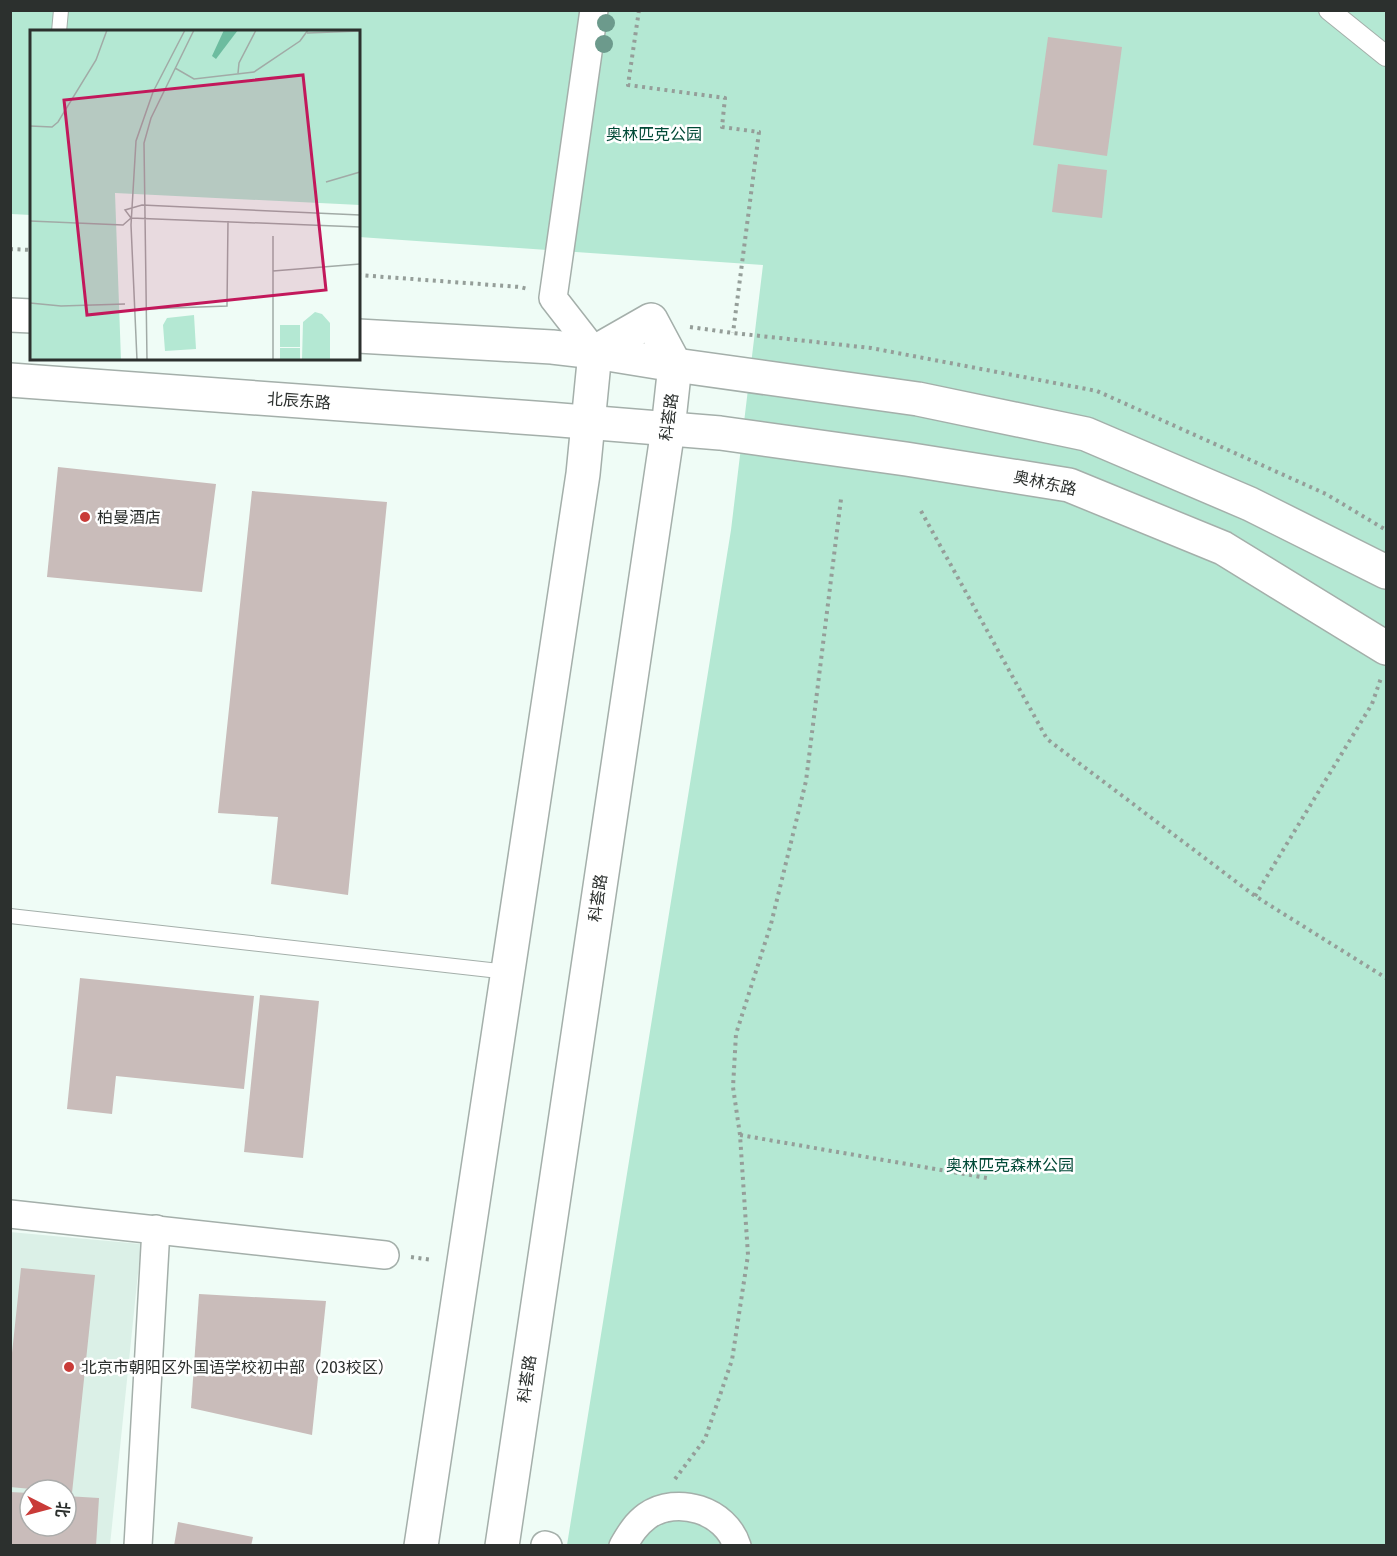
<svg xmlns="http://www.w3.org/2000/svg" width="1397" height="1556" font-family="'Fira Sans','Noto Sans SC',sans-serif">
<rect width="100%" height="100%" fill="#effcf6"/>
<path fill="#dbf0e7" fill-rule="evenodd" d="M 10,1232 L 141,1244 L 110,1545 L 11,1545 ZM 30,1490 L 66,1490 L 66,1526 L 30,1526 Z"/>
<path fill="#b4e8d3" d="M 10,11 L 1386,11 L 1386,1545 L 567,1545 L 731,530 L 763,265 L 359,237 L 358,32 L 32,32 L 31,215 L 11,214 Z"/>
<g fill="#c9bcba">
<path d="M 1048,37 L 1122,47 L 1107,156 L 1033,145 Z"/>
<path d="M 1058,164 L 1107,170 L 1102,218 L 1052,212 Z"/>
<path d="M 58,467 L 216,484 L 202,592 L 47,577 Z"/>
<path d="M 252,491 L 387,502 L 348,895 L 271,884 L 278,817 L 218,813 Z"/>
<path d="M 80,978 L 254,996 L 244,1089 L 116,1076 L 112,1114 L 67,1109 Z"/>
<path d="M 260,995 L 319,1001 L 303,1158 L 244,1152 Z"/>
<path d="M 21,1268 L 95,1275 L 72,1493 L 66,1492 L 66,1490 L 42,1490 L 10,1487 L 10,1372 Z"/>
<path d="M 199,1294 L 326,1301 L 312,1435 L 191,1408 Z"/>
<path d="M 10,1492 L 30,1493 L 30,1526 L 66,1526 L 66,1496 L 99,1498 L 96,1546 L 10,1546 Z"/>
<path d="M 178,1522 L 253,1537 L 251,1546 L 174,1546 Z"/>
</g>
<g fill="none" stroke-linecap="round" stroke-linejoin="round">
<defs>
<g id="service">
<path d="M 59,32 L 61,10"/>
<path d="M 10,916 L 508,972"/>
</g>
<path id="pedestrian" d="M 1329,10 L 1386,56"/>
<g id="minor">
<path d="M 594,10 L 553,298 L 595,352"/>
<path d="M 10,1214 L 385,1255"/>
<path d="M 545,1545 L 548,1546"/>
<path d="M 138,1546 L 156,1229"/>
<path d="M 623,1546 C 630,1534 636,1524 647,1516 C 677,1495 726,1510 737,1546"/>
</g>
<g id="secondary">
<path d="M 10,315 L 32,316"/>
<path d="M 358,336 L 552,347 L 595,352 L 675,365 L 918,399 L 1086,434 L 1250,504 L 1386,572"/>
<path d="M 10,380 L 548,419 L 720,433 L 906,459 L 1069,485 L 1223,548 L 1386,648"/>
</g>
<path id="primary" d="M 421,1546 L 583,474 L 595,352 L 651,320 L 675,365 L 668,429 L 502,1546"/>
</defs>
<use href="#service" stroke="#a4afaa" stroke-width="16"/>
<use href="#pedestrian" stroke="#a4afaa" stroke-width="22"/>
<use href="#minor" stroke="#a4afaa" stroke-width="30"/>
<use href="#secondary" stroke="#a4afaa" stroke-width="36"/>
<use href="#primary" stroke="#a4afaa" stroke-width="36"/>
<g stroke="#959e99" stroke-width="4" stroke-dasharray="3 4.5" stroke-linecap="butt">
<path d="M 639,10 L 628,85 L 725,98 L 722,127 L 759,132 L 733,333"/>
<path d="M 10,249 L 32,250"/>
<path d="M 358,275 L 520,287 L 528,289"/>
<path d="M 690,327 L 733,333 L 871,348 L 1097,391 L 1326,494 L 1386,530"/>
<path d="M 921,511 L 1047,739 L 1255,896 L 1386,978"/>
<path d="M 1255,896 L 1372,704 L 1381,678"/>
<path d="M 740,1135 L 733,1087 L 736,1034 L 771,924 L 806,781 L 841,499"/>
<path d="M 411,1257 L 433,1260"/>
<path d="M 675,1479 L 705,1439 L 732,1360 L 748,1255 L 740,1135 L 987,1178"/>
</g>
<use href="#service" stroke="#fff" stroke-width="14"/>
<use href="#pedestrian" stroke="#fff" stroke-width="20"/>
<use href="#minor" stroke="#fff" stroke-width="27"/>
<use href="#secondary" stroke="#fff" stroke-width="33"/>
<use href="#primary" stroke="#fff" stroke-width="33"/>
</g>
<g fill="#6c9a8c">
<circle cx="606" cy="23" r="9"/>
<circle cx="604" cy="44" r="9"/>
</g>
<g fill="#c93b38" stroke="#fff" stroke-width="2">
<circle cx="85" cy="517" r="6"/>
<circle cx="69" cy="1367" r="6"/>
</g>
<g text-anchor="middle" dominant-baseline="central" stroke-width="5" stroke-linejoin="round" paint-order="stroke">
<g font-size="16" fill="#004936" stroke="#fff">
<text x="654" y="134">奥林匹克公园</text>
<text x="1010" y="1165">奥林匹克森林公园</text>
</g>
<g font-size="16" fill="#2c302e" stroke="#fff">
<text transform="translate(299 401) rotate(4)">北辰东路</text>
<text transform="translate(669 417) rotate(-82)">科荟路</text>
<text transform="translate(1045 483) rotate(12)">奥林东路</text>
<text transform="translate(598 898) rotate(-82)">科荟路</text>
<text transform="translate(527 1379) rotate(-82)">科荟路</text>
</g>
<g font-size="16" fill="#2c302e" stroke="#fff" text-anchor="start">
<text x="97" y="517">柏曼酒店</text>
<text x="81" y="1367">北京市朝阳区外国语学校初中部（203校区）</text>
</g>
</g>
<g transform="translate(30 30)">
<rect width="330" height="330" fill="#effcf6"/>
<path d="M 0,0 L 330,0 L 330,175 L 85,163 L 91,330 L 0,330 ZM 285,282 L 292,284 L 300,293 L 300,330 L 272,330 L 273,292 ZM 164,285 L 166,319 L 135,321 L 133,295 L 137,288 ZM 250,295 L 270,295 L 270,317 L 250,317 ZM 250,318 L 270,318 L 270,330 L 250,330 Z" fill="#b4e8d3"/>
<path d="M 194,0 L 208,0 L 186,29 L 182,26 Z" fill="#6cbc9f"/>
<path fill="none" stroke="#a1aaa6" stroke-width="1.5" d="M 277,3 L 330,1M 145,38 L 164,49 L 224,42 L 270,11 L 278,0M 208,43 L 209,33 L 226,0M 0,96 L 22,97 L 28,92 L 66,30 L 77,0M 296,152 L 330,142M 330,185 L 112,175 L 95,180 L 101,188 L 330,197M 0,191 L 93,195 L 101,188M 243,241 L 330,234M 0,273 L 31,276 L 95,274M 115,279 L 197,276 L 198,191M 107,330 L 101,195 L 106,111 L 123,62 L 155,0M 117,330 L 114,113 L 121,88 L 164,0M 243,330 L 243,206"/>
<path fill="#c2185b" fill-opacity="0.15" stroke="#c2185b" stroke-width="3" d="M 273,45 L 296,260 L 57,285 L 34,70 Z"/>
<rect width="330" height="330" fill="none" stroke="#2c302e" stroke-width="3"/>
</g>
<rect width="1397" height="1556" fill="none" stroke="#2c302e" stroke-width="24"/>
<g transform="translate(48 1508) rotate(96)"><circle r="28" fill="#ffffff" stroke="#abacab" stroke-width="1.5"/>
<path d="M0-4.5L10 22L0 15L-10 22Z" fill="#c93b38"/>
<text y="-9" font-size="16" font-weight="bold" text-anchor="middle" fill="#2c302e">北</text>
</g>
</svg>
